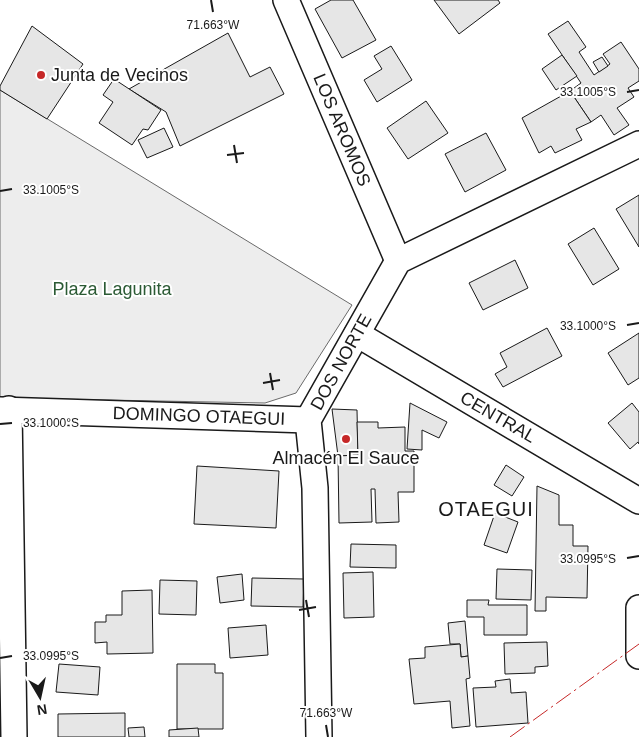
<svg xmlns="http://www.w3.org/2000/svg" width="639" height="737" font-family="Arial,sans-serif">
<rect width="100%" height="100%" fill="#fff"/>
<path fill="#ededed" stroke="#6a6a6a" d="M 0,90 L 352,305 L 296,393 L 265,403 L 0,398 Z"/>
<g fill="#e6e6e6" stroke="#1a1a1a">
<path d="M 331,0 L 353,0 L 376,40 L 342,58 L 315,9 Z"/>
<path d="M 434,0 L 498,0 L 500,3 L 459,34 Z"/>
<path d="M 568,21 L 586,47 L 579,52 L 594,75 L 610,64 L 603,54 L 621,42 L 639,69 L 639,81 L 628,88 L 634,97 L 617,108 L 629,125 L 614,135 L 601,115 L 591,122 L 570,91 L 581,83 L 548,34 Z"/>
<path d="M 32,26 L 83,64 L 47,119 L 0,90 L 0,86 Z"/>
<path d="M 228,33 L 250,77 L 270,67 L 284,94 L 180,146 L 166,112 L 129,89 Z"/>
<path d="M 391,46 L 412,80 L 377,102 L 364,80 L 382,69 L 374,56 Z"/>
<path d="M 562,55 L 577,76 L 556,90 L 542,69 Z"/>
<path d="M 602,57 L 608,66 L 599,72 L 593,62 Z"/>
<path d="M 114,79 L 161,110 L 148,130 L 143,129 L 132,145 L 99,123 L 113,102 L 103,95 Z"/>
<path d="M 570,91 L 591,122 L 576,129 L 582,140 L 555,153 L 551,146 L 539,153 L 522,118 Z"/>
<path d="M 426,101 L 448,133 L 408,159 L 387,128 Z"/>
<path d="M 164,128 L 173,147 L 147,158 L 138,140 Z"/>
<path d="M 486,133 L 506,170 L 465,192 L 445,154 Z"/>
<path d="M 639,195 L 639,247 L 616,209 Z"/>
<path d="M 594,228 L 619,269 L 593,285 L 568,244 Z"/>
<path d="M 515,260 L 528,288 L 483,310 L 469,283 Z"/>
<path d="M 547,328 L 562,356 L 503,387 L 495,374 L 507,367 L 500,353 Z"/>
<path d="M 639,333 L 639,378 L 628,385 L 608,353 Z"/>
<path d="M 410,403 L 447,422 L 439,438 L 422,430 L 422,450 L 407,449 Z"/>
<path d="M 632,403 L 639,412 L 639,444 L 638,442 L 630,449 L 608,423 Z"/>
<path d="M 332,409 L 357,410 L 358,455 L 338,456 Z"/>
<path d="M 357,422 L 378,422 L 378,428 L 405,427 L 405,451 L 414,451 L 414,492 L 398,492 L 399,522 L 376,523 L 375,489 L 371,489 L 372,522 L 339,523 L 338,456 L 358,455 Z"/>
<path d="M 506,465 L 524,477 L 512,496 L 494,485 Z"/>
<path d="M 197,466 L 279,471 L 276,528 L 194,524 Z"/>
<path d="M 537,486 L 559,495 L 559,525 L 573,525 L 573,546 L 588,546 L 587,598 L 546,597 L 546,611 L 535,611 Z"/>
<path d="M 495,513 L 518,522 L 507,553 L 484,545 Z"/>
<path d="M 351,544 L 396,545 L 396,568 L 350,567 Z"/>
<path d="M 497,569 L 532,570 L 531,600 L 496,599 Z"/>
<path d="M 373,572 L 374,617 L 344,618 L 343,573 Z"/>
<path d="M 242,574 L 244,600 L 220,603 L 217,577 Z"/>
<path d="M 252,578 L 304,579 L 303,607 L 251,606 Z"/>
<path d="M 160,580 L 197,581 L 196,615 L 159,614 Z"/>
<path d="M 152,590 L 153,653 L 107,654 L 107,642 L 95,643 L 95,622 L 106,622 L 106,615 L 122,615 L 122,591 Z"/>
<path d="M 467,600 L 489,600 L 488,605 L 527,605 L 527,635 L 484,635 L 484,617 L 467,617 Z"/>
<path d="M 465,621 L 468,656 L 461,657 L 460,644 L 450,644 L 448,623 Z"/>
<path d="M 266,625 L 268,655 L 230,658 L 228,628 Z"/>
<path d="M 547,642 L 548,666 L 535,667 L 535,673 L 505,674 L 504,643 Z"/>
<path d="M 460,644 L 461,657 L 468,656 L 470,678 L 466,679 L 470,726 L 452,728 L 450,701 L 414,704 L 409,659 L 425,658 L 425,647 Z"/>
<path d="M 59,664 L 100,667 L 98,695 L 56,692 Z"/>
<path d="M 177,664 L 215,664 L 215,673 L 223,673 L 223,729 L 177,729 Z"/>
<path d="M 510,679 L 511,693 L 526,692 L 528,723 L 476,727 L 473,688 L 496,687 L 495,681 Z"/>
<path d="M 125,713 L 125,737 L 58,737 L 58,714 Z"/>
<path d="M 144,727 L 145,737 L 129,737 L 128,728 Z"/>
<path d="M 198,728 L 199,737 L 169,737 L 169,730 Z"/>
</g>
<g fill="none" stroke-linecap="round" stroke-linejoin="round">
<defs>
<g id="street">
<path d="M 286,0 L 398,261"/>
<path d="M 357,334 L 639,501"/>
<path d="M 9,409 L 14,737"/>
<path d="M 0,410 L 308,420"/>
<path d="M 639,608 L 639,656"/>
<path d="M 319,737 L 315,488 L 308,420 L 398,261 L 639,144"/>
</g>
</defs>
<use href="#street" stroke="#1a1a1a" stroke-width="28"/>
<use href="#street" stroke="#fff" stroke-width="25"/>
<path stroke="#c62828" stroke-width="1" stroke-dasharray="18 4 2.5 4" stroke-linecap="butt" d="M 510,737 L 639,644"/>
</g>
<path fill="none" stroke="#1a1a1a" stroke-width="2" d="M 211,0 L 213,12M 627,92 L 639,90M 234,145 L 237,163M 227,155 L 244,153M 0,191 L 12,189M 627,325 L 639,323M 270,373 L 273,390M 263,383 L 280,380M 0,424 L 12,423M 627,558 L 639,556M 306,600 L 309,617M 299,610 L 316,607M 0,658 L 12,656M 326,725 L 328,737"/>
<g fill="#c62828" stroke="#fff" stroke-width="2">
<circle cx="41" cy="75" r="5"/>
<circle cx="346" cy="439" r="5"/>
</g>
<g text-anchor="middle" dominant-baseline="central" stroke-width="4" stroke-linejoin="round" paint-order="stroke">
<g font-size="18" fill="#1a1a1a" stroke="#fff" text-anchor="start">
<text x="51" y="75">Junta de Vecinos</text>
<text x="346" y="458" text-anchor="middle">Almacén El Sauce</text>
</g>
<g font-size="18" fill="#1a1a1a" stroke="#fff">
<text transform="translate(342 130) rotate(67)">LOS AROMOS</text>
<text transform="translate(341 362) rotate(-61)">DOS NORTE</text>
<text transform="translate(199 416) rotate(2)">DOMINGO OTAEGUI</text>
<text transform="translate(498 417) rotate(30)">CENTRAL</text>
</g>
<g font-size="18" fill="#2b5a34" stroke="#fff">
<text x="112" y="289">Plaza Lagunita</text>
</g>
<g font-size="20" letter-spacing="1" fill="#1a1a1a" stroke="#fff">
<text x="486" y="509">OTAEGUI</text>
</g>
</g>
<g font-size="12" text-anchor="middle" fill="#1a1a1a" stroke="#fff" stroke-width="4" stroke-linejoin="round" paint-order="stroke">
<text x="213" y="29">71.663°W</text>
<text x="588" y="96">33.1005°S</text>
<text x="51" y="194">33.1005°S</text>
<text x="588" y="330">33.1000°S</text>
<text x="51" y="427">33.1000°S</text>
<text x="588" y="563">33.0995°S</text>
<text x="51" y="660">33.0995°S</text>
<text x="326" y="717">71.663°W</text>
</g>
<g transform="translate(40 697) rotate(171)" stroke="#ffffff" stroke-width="4" paint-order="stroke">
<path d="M0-4L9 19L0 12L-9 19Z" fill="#1a1a1a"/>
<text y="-8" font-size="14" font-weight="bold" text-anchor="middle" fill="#1a1a1a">N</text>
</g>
</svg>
